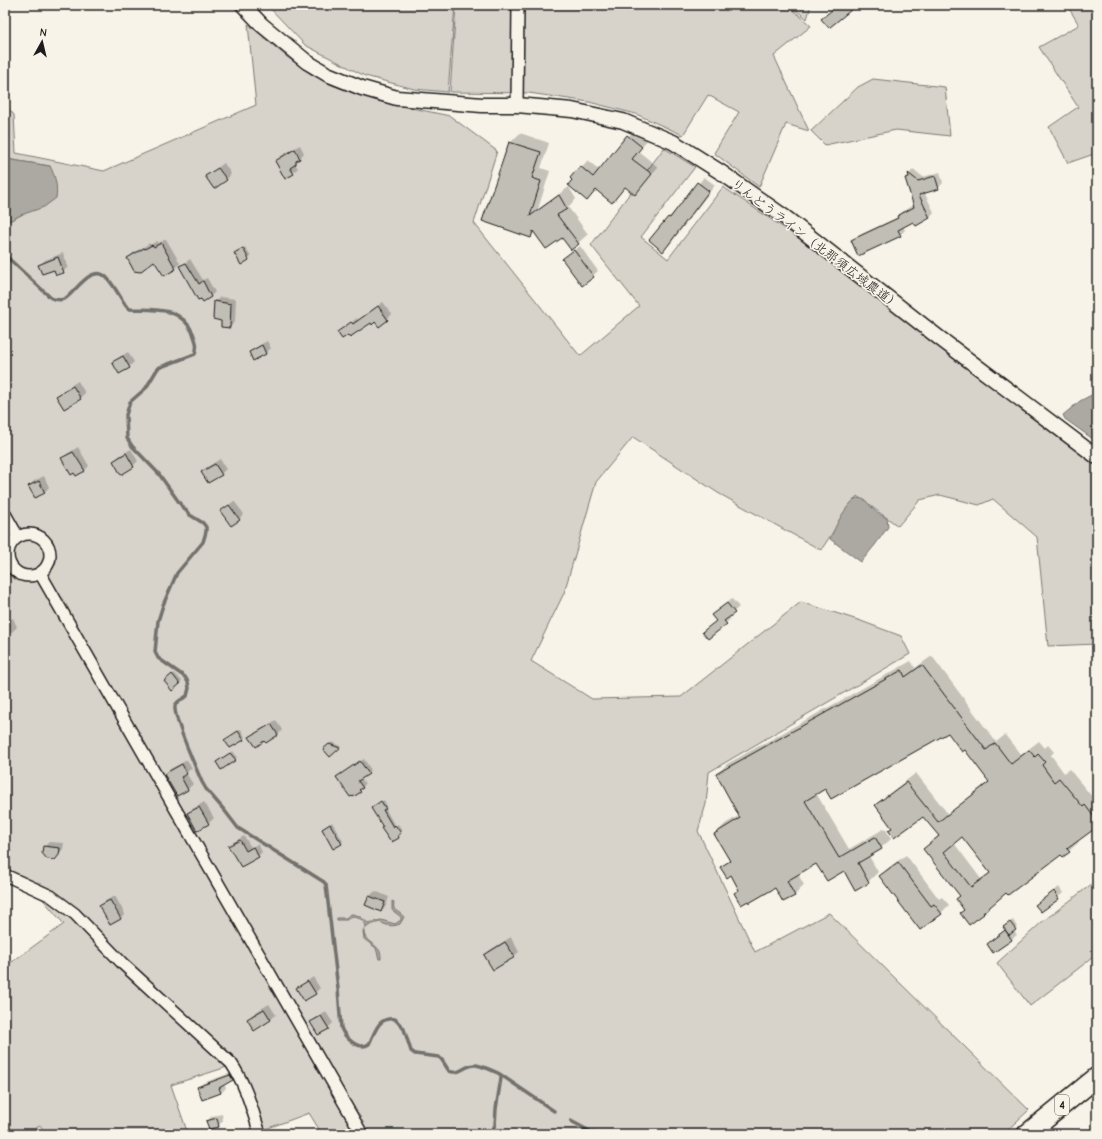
<svg xmlns="http://www.w3.org/2000/svg" width="1102" height="1139" font-family="'Comic Neue','Klee One',sans-serif">
<rect width="100%" height="100%" fill="#f7f3e8"/>
<filter id="ink" filterUnits="userSpaceOnUse"><feTurbulence type="fractalNoise" baseFrequency=".025" numOctaves="2"/><feDisplacementMap in="SourceGraphic" scale="8" xChannelSelector="R" yChannelSelector="G"/><feConvolveMatrix kernelMatrix="1 2 1 2 8 2 1 2 1" color-interpolation-filters="sRGB"/></filter>
<g filter="url(#ink)">
<g fill="#d7d3cb" stroke="#7a7874">
<path d="M 269,5 L 455,5 L 448,92 L 414,89 L 365,76 L 305,45 L 268,6 Z"/>
<path d="M 456,5 L 788,5 L 811,26 L 774,56 L 809,131 L 786,124 L 759,187 L 714,153 L 739,112 L 708,95 L 683,135 L 636,114 L 589,102 L 529,93 L 450,92 Z"/>
<path d="M 790,5 L 811,5 L 807,19 Z"/>
<path d="M 1067,5 L 1097,5 L 1097,153 L 1068,163 L 1049,127 L 1078,107 L 1039,47 L 1079,25 Z"/>
<path d="M 248,24 L 287,57 L 311,74 L 332,85 L 378,101 L 450,116 L 497,151 L 474,223 L 580,356 L 639,306 L 591,245 L 664,148 L 695,167 L 641,237 L 668,259 L 723,187 L 824,255 L 1097,465 L 1097,644 L 1048,646 L 1037,537 L 993,499 L 979,505 L 940,495 L 920,500 L 898,526 L 857,496 L 821,550 L 718,493 L 633,437 L 596,482 L 564,593 L 531,661 L 592,699 L 681,697 L 801,602 L 861,621 L 901,636 L 910,654 L 709,772 L 706,804 L 698,831 L 755,952 L 829,913 L 1029,1110 L 1003,1134 L 322,1134 L 309,1113 L 263,1130 L 227,1067 L 171,1085 L 188,1134 L 46,1134 L 40,1125 L 29,1134 L 5,1134 L 5,967 L 64,924 L 40,896 L 5,877 L 5,223 L 21,215 L 50,166 L 6,159 L 5,160 L 5,104 L 14,115 L 16,153 L 104,171 L 256,105 Z"/>
<path d="M 873,79 L 945,87 L 950,136 L 896,130 L 825,145 L 811,131 L 858,87 Z"/>
<path d="M 1097,880 L 1097,954 L 1030,1006 L 997,963 L 1042,922 Z"/>
</g>
<g fill="#aca9a2" stroke="#72716c">
<path d="M 6,159 L 50,166 C 55,176 58,186 56,198 L 44,207 L 21,215 L 5,223 L 5,160 Z"/>
<path d="M 1097,392 L 1097,442 L 1065,419 L 1063,415 L 1080,401 Z"/>
<path d="M 856,498 C 868,499 867,503 875,511 C 878,514 883,516 887,518 L 888,527 L 875,545 L 861,562 L 830,539 C 836,525 844,508 856,498 Z"/>
<path d="M 392,901 L 394,902 C 392,912 398,910 404,917 L 400,924 C 393,927 387,926 380,922 C 373,924 359,927 366,938 C 372,946 382,946 381,959 L 379,959 L 376,948 L 364,939 L 363,931 L 366,925 L 361,919 L 351,916 L 347,920 L 337,920 L 337,918 L 346,918 L 350,914 C 358,914 362,918 368,923 L 381,920 L 395,924 L 401,920 L 401,917 L 392,910 Z"/>
</g>
<g fill="#0003" fill-rule="evenodd">
<path d="M 635,129 L 648,139 L 638,151 L 658,167 L 635,194 L 626,186 L 612,202 L 597,190 L 587,200 L 572,178 L 588,160 L 600,171 Z"/>
<path d="M 520,133 L 549,143 L 541,168 L 550,171 L 538,209 L 569,187 L 576,199 L 568,207 L 588,234 L 578,243 L 562,236 L 535,232 L 531,236 L 510,143 Z"/>
<path d="M 300,145 L 304,153 L 295,164 L 298,168 L 293,173 L 276,161 L 281,156 Z"/>
<path d="M 224,163 L 231,174 L 227,179 L 214,187 L 207,176 Z"/>
<path d="M 913,169 L 923,177 L 940,172 L 943,183 L 938,188 L 924,192 L 934,212 L 930,217 L 914,220 L 903,226 L 905,230 L 900,235 L 852,240 L 857,236 L 898,217 L 903,211 L 914,205 L 906,179 Z"/>
<path d="M 704,177 L 715,185 L 670,244 L 663,251 L 669,217 L 675,211 L 676,212 Z"/>
<path d="M 166,239 L 180,263 L 175,268 L 155,259 L 128,258 L 133,253 L 150,243 L 150,245 L 157,241 L 159,243 Z"/>
<path d="M 580,246 L 598,271 L 582,285 L 563,259 Z"/>
<path d="M 245,247 L 251,257 L 241,264 L 237,251 Z"/>
<path d="M 63,253 L 68,267 L 63,272 L 40,265 L 45,260 Z"/>
<path d="M 190,259 L 203,280 L 207,278 L 215,292 L 211,296 L 203,301 L 180,267 Z"/>
<path d="M 220,297 L 236,299 L 235,322 L 230,327 L 222,320 L 215,302 Z"/>
<path d="M 383,302 L 392,314 L 387,319 L 371,321 L 339,332 L 357,318 L 358,320 Z"/>
<path d="M 267,341 L 271,348 L 266,353 L 254,360 L 250,353 L 255,348 Z"/>
<path d="M 128,352 L 134,362 L 129,367 L 114,363 L 118,358 Z"/>
<path d="M 78,381 L 85,393 L 80,398 L 57,396 L 62,391 Z"/>
<path d="M 78,447 L 89,466 L 84,471 L 62,459 L 67,454 Z"/>
<path d="M 131,449 L 138,461 L 133,466 L 121,473 L 114,461 L 119,456 Z"/>
<path d="M 220,459 L 226,469 L 221,474 L 202,472 L 207,467 Z"/>
<path d="M 44,476 L 49,487 L 45,492 L 29,486 L 34,481 Z"/>
<path d="M 234,501 L 244,514 L 239,519 L 221,511 Z"/>
<path d="M 732,599 L 739,607 L 729,616 L 731,618 L 726,623 L 708,637 L 709,627 L 717,620 L 717,610 Z"/>
<path d="M 13,618 L 17,627 L 12,632 L 5,635 L 5,621 Z"/>
<path d="M 932,656 L 996,742 L 1005,735 L 1021,755 L 1039,741 L 1045,748 L 1048,745 L 1054,752 L 1051,755 L 1064,773 L 1069,769 L 1093,798 L 1095,796 L 1097,799 L 1097,825 L 1077,840 L 1079,842 L 1069,851 L 1061,854 L 1006,892 L 983,913 L 969,924 L 961,896 L 924,849 L 939,835 L 923,815 L 893,827 L 877,806 L 886,796 L 916,773 L 948,814 L 989,781 L 966,748 L 948,732 L 816,793 L 849,849 L 885,828 L 891,839 L 881,848 L 869,856 L 878,872 L 868,882 L 855,889 L 844,870 L 817,863 L 798,874 L 804,885 L 795,895 L 784,901 L 776,886 L 735,893 L 740,889 L 731,874 L 722,867 L 730,859 L 715,834 L 725,824 L 740,815 L 717,774 L 727,764 L 911,661 L 915,668 ZM 963,836 L 991,872 L 981,879 L 954,843 Z"/>
<path d="M 174,673 L 182,681 L 179,683 L 165,681 Z"/>
<path d="M 276,720 L 282,730 L 278,735 L 251,737 L 255,733 Z"/>
<path d="M 241,729 L 245,737 L 243,739 L 228,738 Z"/>
<path d="M 332,742 L 341,746 L 330,755 L 327,746 Z"/>
<path d="M 233,751 L 237,757 L 235,759 L 220,760 Z"/>
<path d="M 364,759 L 371,770 L 361,778 L 365,784 L 360,791 L 341,774 Z"/>
<path d="M 187,760 L 192,768 L 186,773 L 193,784 L 188,789 L 178,795 L 166,774 L 170,769 Z"/>
<path d="M 384,800 L 387,806 L 385,808 L 395,826 L 398,824 L 402,830 L 399,833 L 401,835 L 398,837 L 382,828 L 384,826 L 372,808 Z"/>
<path d="M 204,802 L 214,818 L 209,823 L 188,814 L 193,809 Z"/>
<path d="M 332,822 L 343,841 L 341,844 L 323,829 Z"/>
<path d="M 244,836 L 251,847 L 258,844 L 262,852 L 258,856 L 241,866 L 229,846 L 234,842 Z"/>
<path d="M 49,842 L 64,843 L 63,849 L 55,859 L 44,847 Z"/>
<path d="M 906,855 L 939,899 L 942,897 L 949,905 L 941,913 L 881,876 L 888,868 Z"/>
<path d="M 1059,887 L 1063,893 L 1041,911 L 1037,905 Z"/>
<path d="M 375,891 L 389,897 L 386,906 L 381,911 L 366,905 L 370,896 Z"/>
<path d="M 115,896 L 125,914 L 120,919 L 100,906 L 105,901 Z"/>
<path d="M 1013,920 L 1017,927 L 1013,930 L 1017,935 L 994,952 L 993,939 L 1006,930 L 1006,925 Z"/>
<path d="M 511,937 L 519,952 L 514,956 L 485,955 L 490,950 Z"/>
<path d="M 313,977 L 320,988 L 315,993 L 297,989 Z"/>
<path d="M 269,1004 L 276,1015 L 271,1019 L 248,1019 L 253,1014 Z"/>
<path d="M 326,1012 L 333,1023 L 328,1028 L 311,1023 L 316,1018 Z"/>
<path d="M 236,1071 L 237,1074 L 224,1084 L 226,1088 L 221,1093 L 198,1088 L 203,1083 Z"/>
<path d="M 1097,1095 L 1097,1107 L 1092,1100 Z"/>
<path d="M 222,1114 L 223,1121 L 218,1126 L 207,1121 L 212,1116 Z"/>
<path d="M 416,1129 L 419,1134 L 407,1134 Z"/>
<path d="M 1073,1131 L 1076,1134 L 1069,1134 Z"/>
</g>
<g fill="none" stroke-linecap="round" stroke-linejoin="round">
<g stroke="#72716c" stroke-width="3.5">
<path d="M 5,122 C 9,127 8,134 5,140"/>
<path d="M 5,255 L 51,298 C 56,300 61,301 66,298 C 77,290 93,262 108,279 C 115,287 120,297 126,306 L 130,309 C 156,310 180,306 193,333 C 196,342 198,345 195,354 L 158,368 L 146,388 L 130,402 L 126,415 L 127,438 L 132,446 L 159,474 L 181,505 L 190,515 L 203,523 L 206,527 L 206,532 L 203,542 L 177,573 L 163,605 L 158,621 L 155,652 L 158,658 L 185,677 L 188,682 L 189,688 L 187,696 C 183,699 176,701 175,706 C 173,718 196,768 202,782 L 206,789 L 225,811 L 238,828 L 324,882 L 326,885 L 338,989 L 341,1028 C 345,1038 359,1051 369,1044 C 376,1030 378,1017 395,1019 L 404,1029 L 411,1051 L 415,1054 L 439,1057 L 442,1060 L 449,1071 C 460,1076 465,1064 476,1065 C 483,1066 491,1070 498,1073 L 501,1075 L 501,1078 L 496,1109 L 495,1125 L 490,1134"/>
<path d="M 501,1075 L 554,1111"/>
<path d="M 571,1121 L 595,1134"/>
</g>
</g>
<g fill="#c0beb5" stroke="#1c1c1c" fill-rule="evenodd">
<path d="M 838,5 L 857,5 L 829,28 L 821,19 Z"/>
<path d="M 627,135 L 642,147 L 632,159 L 652,174 L 635,195 L 625,187 L 612,203 L 596,190 L 587,201 L 568,185 L 572,180 L 570,178 L 580,166 L 593,177 Z"/>
<path d="M 509,142 L 541,152 L 532,178 L 541,181 L 530,216 L 559,195 L 567,209 L 557,215 L 579,244 L 571,250 L 562,238 L 546,249 L 533,231 L 531,238 L 482,221 Z"/>
<path d="M 295,149 L 300,159 L 296,161 L 296,164 L 290,168 L 294,174 L 285,179 L 275,161 Z"/>
<path d="M 218,168 L 227,180 L 214,189 L 205,176 Z"/>
<path d="M 908,173 L 918,181 L 935,176 L 939,189 L 919,195 L 930,218 L 916,226 L 913,222 L 898,230 L 901,236 L 858,256 L 851,240 L 898,218 L 897,216 L 914,207 L 905,178 L 909,177 Z"/>
<path d="M 697,182 L 709,191 L 663,252 L 649,240 L 668,217 L 670,218 Z"/>
<path d="M 161,243 L 176,269 L 164,276 L 154,261 L 140,272 L 134,271 L 127,258 L 144,248 L 145,249 L 152,245 L 154,247 Z"/>
<path d="M 243,248 L 249,260 L 241,265 L 234,253 Z"/>
<path d="M 574,250 L 594,277 L 582,286 L 562,259 Z"/>
<path d="M 58,257 L 64,273 L 56,275 L 54,270 L 42,274 L 38,265 Z"/>
<path d="M 186,263 L 199,284 L 203,281 L 211,297 L 203,302 L 201,299 L 198,300 L 179,266 Z"/>
<path d="M 214,301 L 231,304 L 230,328 L 221,327 L 221,321 L 213,319 Z"/>
<path d="M 378,306 L 388,320 L 379,327 L 375,322 L 372,325 L 371,323 L 350,337 L 348,335 L 342,339 L 337,332 L 351,322 L 353,324 Z"/>
<path d="M 262,345 L 266,354 L 253,361 L 249,352 Z"/>
<path d="M 123,356 L 130,368 L 119,374 L 112,362 Z"/>
<path d="M 73,386 L 81,399 L 64,409 L 56,396 Z"/>
<path d="M 73,452 L 85,471 L 76,476 L 74,473 L 71,475 L 61,458 Z"/>
<path d="M 126,453 L 134,467 L 121,475 L 113,461 Z"/>
<path d="M 215,464 L 222,475 L 208,483 L 201,472 Z"/>
<path d="M 39,481 L 45,493 L 35,498 L 28,486 Z"/>
<path d="M 229,505 L 240,520 L 231,526 L 220,511 Z"/>
<path d="M 727,603 L 735,613 L 724,621 L 727,624 L 708,639 L 702,632 L 716,621 L 711,615 Z"/>
<path d="M 922,665 L 986,750 L 995,743 L 1011,764 L 1029,750 L 1035,757 L 1038,754 L 1045,762 L 1042,765 L 1054,782 L 1059,778 L 1083,807 L 1085,805 L 1097,821 L 1097,827 L 1067,849 L 1070,852 L 1063,857 L 1061,855 L 1008,895 L 1006,893 L 983,913 L 984,914 L 969,925 L 960,913 L 964,910 L 956,899 L 960,896 L 923,849 L 939,836 L 923,817 L 894,838 L 888,830 L 892,828 L 875,805 L 906,782 L 938,822 L 989,782 L 965,750 L 962,752 L 948,733 L 831,799 L 825,789 L 805,801 L 839,858 L 875,837 L 882,849 L 858,863 L 869,883 L 855,891 L 844,871 L 827,881 L 816,864 L 787,881 L 795,896 L 783,902 L 775,888 L 749,903 L 748,901 L 741,905 L 734,893 L 739,890 L 731,875 L 727,878 L 720,867 L 730,861 L 714,834 L 740,818 L 716,774 L 902,670 L 905,677 ZM 962,837 L 990,873 L 971,887 L 944,852 Z"/>
<path d="M 172,674 L 180,684 L 172,691 L 164,681 Z"/>
<path d="M 271,724 L 278,735 L 266,743 L 264,741 L 256,747 L 249,737 Z"/>
<path d="M 238,731 L 244,740 L 230,748 L 224,740 Z"/>
<path d="M 329,744 L 340,748 L 330,757 L 323,749 Z"/>
<path d="M 230,753 L 236,760 L 221,770 L 216,762 Z"/>
<path d="M 360,761 L 369,774 L 358,781 L 363,788 L 359,790 L 361,792 L 353,797 L 352,796 L 350,797 L 336,777 Z"/>
<path d="M 182,764 L 187,774 L 181,777 L 188,790 L 177,796 L 164,774 Z"/>
<path d="M 381,801 L 386,809 L 383,810 L 393,827 L 395,825 L 401,833 L 398,835 L 399,838 L 392,842 L 391,840 L 390,841 L 381,828 L 383,827 L 371,808 Z"/>
<path d="M 199,807 L 209,824 L 197,831 L 187,813 Z"/>
<path d="M 330,824 L 342,844 L 333,849 L 322,829 Z"/>
<path d="M 240,840 L 246,851 L 253,847 L 259,857 L 241,867 L 228,846 Z"/>
<path d="M 43,846 L 60,848 L 59,855 L 55,860 L 47,859 L 42,853 Z"/>
<path d="M 898,862 L 931,906 L 934,904 L 942,914 L 920,930 L 879,876 Z"/>
<path d="M 1054,891 L 1059,899 L 1041,912 L 1035,905 Z"/>
<path d="M 369,896 L 385,902 L 381,912 L 365,905 Z"/>
<path d="M 110,900 L 121,919 L 110,925 L 99,906 Z"/>
<path d="M 1010,922 L 1016,930 L 1009,935 L 1003,927 Z"/>
<path d="M 1005,930 L 1012,940 L 993,953 L 987,944 Z"/>
<path d="M 505,942 L 515,957 L 493,970 L 484,955 Z"/>
<path d="M 308,981 L 316,994 L 304,1001 L 296,988 Z"/>
<path d="M 264,1009 L 271,1020 L 254,1031 L 247,1019 Z"/>
<path d="M 321,1016 L 329,1029 L 318,1035 L 310,1022 Z"/>
<path d="M 230,1075 L 233,1080 L 219,1088 L 221,1093 L 202,1100 L 197,1087 Z"/>
<path d="M 217,1118 L 219,1127 L 209,1129 L 206,1121 Z"/>
</g>
<g fill="none" stroke-linecap="round" stroke-linejoin="round">
<defs>
<g id="minor">
<path d="M 517,105 L 518,5"/>
<path d="M 5,514 L 18,537"/>
<circle cx="29" cy="555" r="21"/>
<path d="M 40,573 L 362,1134"/>
<path d="M 5,875 L 51,896 L 75,914 L 123,964 L 231,1063 C 246,1085 252,1109 260,1134"/>
</g>
<path id="tertiary" d="M 243,5 L 262,25 L 307,62 L 327,74 L 362,88 L 397,98 L 482,105 L 517,105 L 572,110 L 623,121 L 673,142 L 722,173 L 786,218 L 938,337 L 1097,457"/>
<path id="trunk" d="M 1027,1134 L 1097,1077"/>
</defs>
<use href="#minor" stroke="#1c1c1c" stroke-width="14"/>
<use href="#tertiary" stroke="#1c1c1c" stroke-width="17"/>
<use href="#trunk" stroke="#1c1c1c" stroke-width="22"/>
<use href="#minor" stroke="#f7f3e8" stroke-width="11"/>
<use href="#tertiary" stroke="#f7f3e8" stroke-width="14"/>
<use href="#trunk" stroke="#f7f3e8" stroke-width="19"/>
</g>
</g>
<g text-anchor="middle" dominant-baseline="central" stroke-width="3.5" stroke-linejoin="round" paint-order="stroke">
<rect fill="#f7f3e8" stroke="#5e5c59" stroke-width="1" x="1055" y="1095" width="14" height="20" rx="3"/>
<g font-size="12" font-weight="bold" fill="#1c1c1c">
<text x="1062" y="1105">4</text>
</g>
<g font-size="13" fill="#1c1c1c" stroke="#f7f3e8">
<text transform="translate(816 244) rotate(37)">りんどうライン（北那須広域農道）</text>
</g>
</g>
<rect width="1102" height="1139" fill="none" stroke="#f7f3e8" stroke-width="20"/>
<rect x="10" y="10" width="1082" height="1119" fill="none" stroke="#1c1c1c" stroke-width="1.5" filter="url(#ink)"/>
<g transform="translate(42 42) rotate(8)" stroke="#f7f3e8" stroke-width="3" paint-order="stroke">
<path d="M0-3L7 15L0 10L-7 15Z" fill="#1c1c1c"/>
<text y="-6" font-size="11" font-weight="bold" text-anchor="middle" fill="#1c1c1c">N</text>
</g>
</svg>
